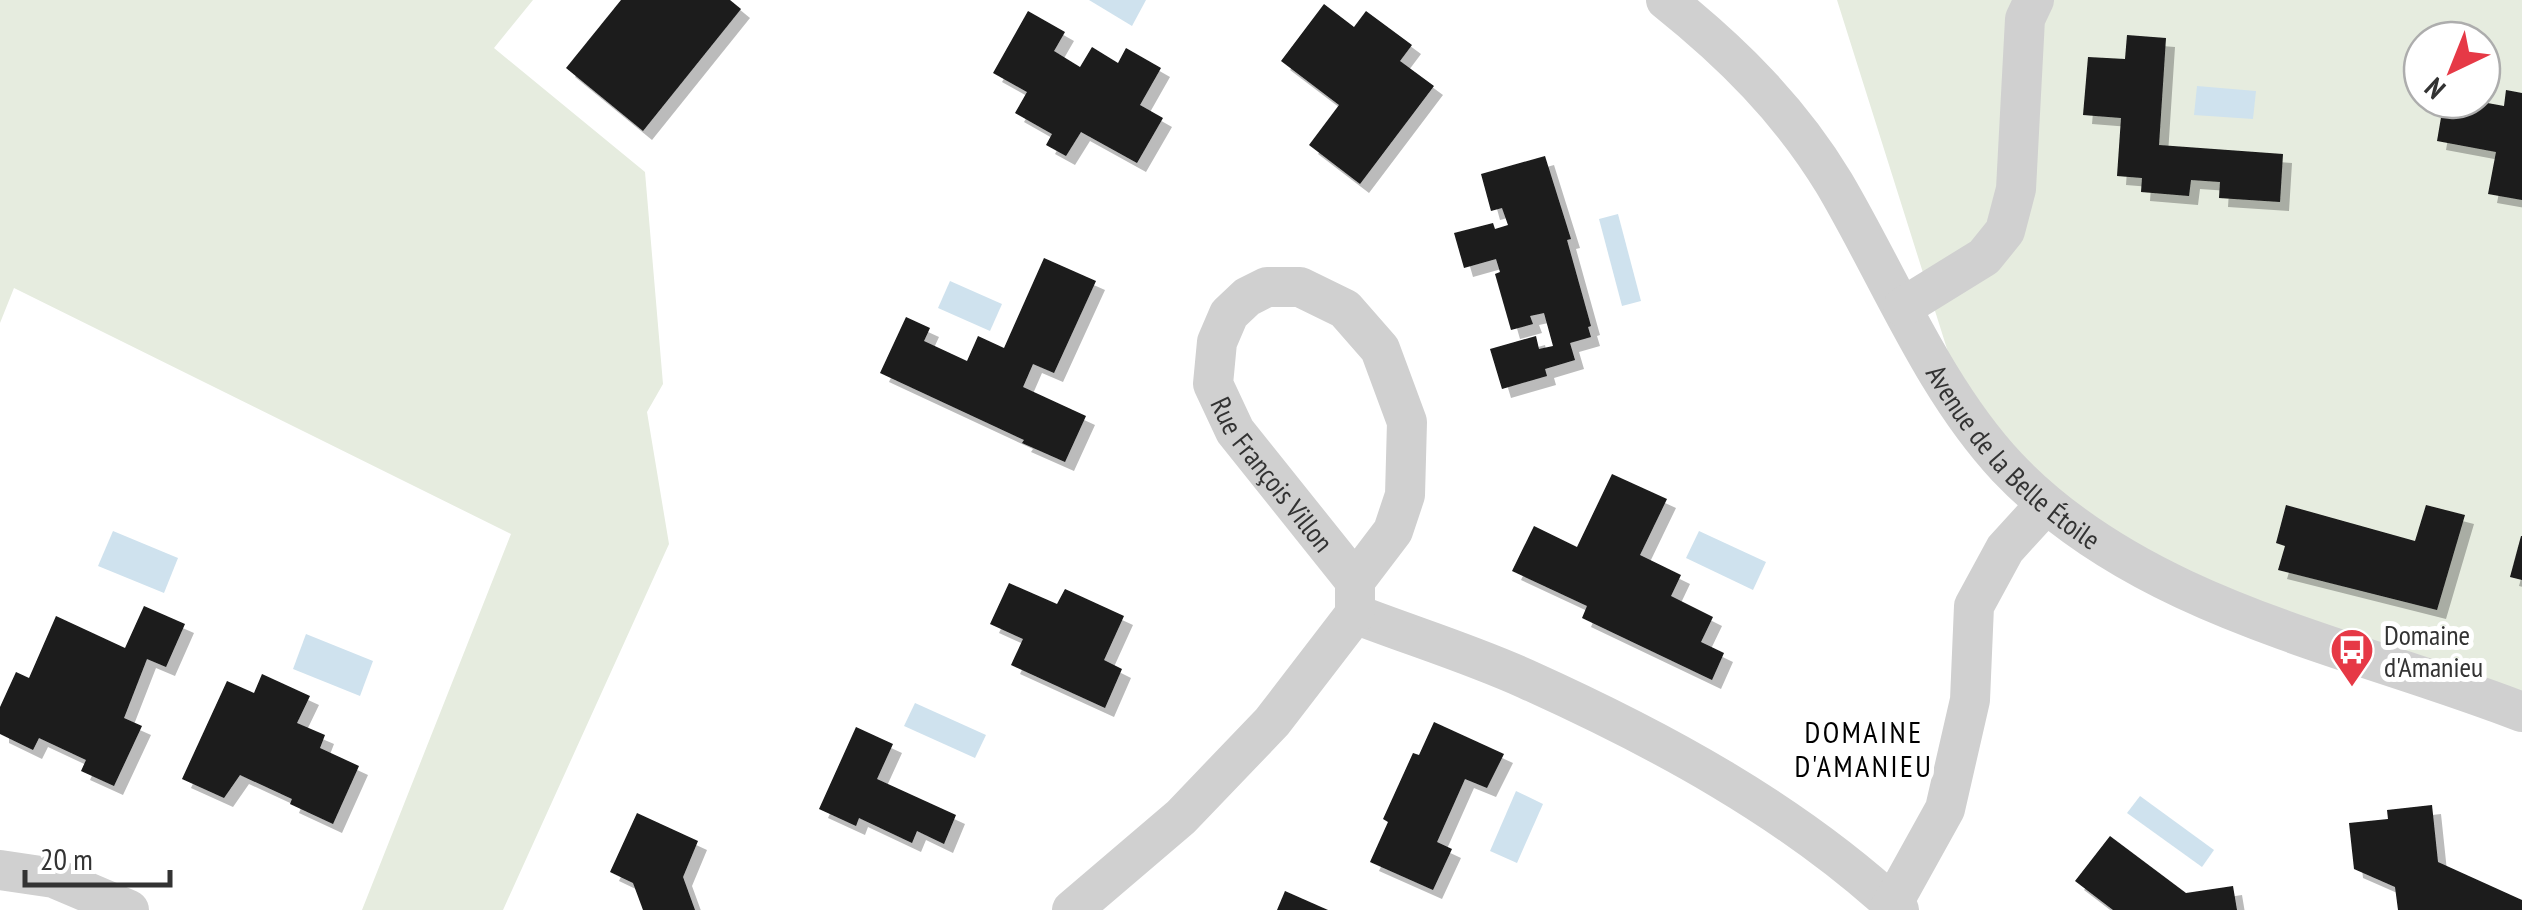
<svg xmlns="http://www.w3.org/2000/svg" width="2522" height="910" font-family="'PT Sans Narrow',sans-serif">
<defs>
<filter id="shadow"><feDropShadow dx="9" dy="9" stdDeviation="0" flood-color="#0004"/></filter>
</defs>
<rect width="100%" height="100%" fill="#fff"/>
<g fill="#e6ecdf" fill-rule="evenodd">
<path d="M 0,0 L 533,0 L 494,48 L 645,172 L 663,384 L 647,412 L 669,544 L 503,910 L 362,910 L 511,534 L 14,288 L 0,323 Z"/>
<path d="M 1837,0 L 2522,0 L 2522,712 L 2204,598 L 1971,425 ZM 2422,40 L 2482,40 L 2482,100 L 2422,100 Z"/>
</g>
<g fill="#cfe2ee">
<path d="M 1089,0 L 1146,0 L 1132,26 Z"/>
<path d="M 2197,86 L 2256,91 L 2253,119 L 2194,115 Z"/>
<path d="M 1618,214 L 1641,301 L 1622,306 L 1599,219 Z"/>
<path d="M 950,281 L 1002,304 L 990,331 L 938,308 Z"/>
<path d="M 113,531 L 178,558 L 164,593 L 98,566 Z"/>
<path d="M 1699,531 L 1766,562 L 1753,590 L 1686,558 Z"/>
<path d="M 306,634 L 373,661 L 360,696 L 293,669 Z"/>
<path d="M 915,703 L 986,735 L 975,758 L 904,726 Z"/>
<path d="M 1516,791 L 1543,804 L 1517,863 L 1490,851 Z"/>
<path d="M 2140,796 L 2214,850 L 2202,867 L 2127,813 Z"/>
</g>
<g fill="#1a1a1a" filter="url(#shadow)">
<path d="M 621,0 L 730,0 L 741,9 L 643,131 L 566,68 Z"/>
<path d="M 1324,4 L 1354,27 L 1366,11 L 1412,45 L 1400,61 L 1434,86 L 1360,184 L 1309,145 L 1339,105 L 1281,61 Z"/>
<path d="M 1028,11 L 1065,32 L 1054,51 L 1080,67 L 1092,47 L 1118,63 L 1126,48 L 1161,68 L 1140,105 L 1163,118 L 1137,163 L 1081,132 L 1066,156 L 1046,145 L 1052,134 L 1015,113 L 1027,92 L 993,73 Z"/>
<path d="M 2127,35 L 2166,38 L 2159,145 L 2283,154 L 2280,202 L 2219,198 L 2220,182 L 2191,180 L 2189,196 L 2141,192 L 2142,178 L 2117,176 L 2121,118 L 2083,115 L 2088,57 L 2125,59 Z"/>
<path d="M 2506,90 L 2522,93 L 2522,200 L 2488,194 L 2496,152 L 2437,141 L 2444,100 L 2471,100 L 2504,106 Z"/>
<path d="M 1545,156 L 1571,239 L 1567,240 L 1591,326 L 1588,327 L 1591,337 L 1570,343 L 1575,360 L 1545,369 L 1547,376 L 1502,389 L 1490,349 L 1536,336 L 1539,349 L 1553,346 L 1544,313 L 1530,316 L 1533,324 L 1511,330 L 1495,274 L 1500,272 L 1496,259 L 1464,268 L 1454,233 L 1493,223 L 1495,229 L 1508,225 L 1502,208 L 1491,211 L 1481,174 Z"/>
<path d="M 1044,258 L 1096,281 L 1054,373 L 1033,364 L 1023,387 L 1086,416 L 1065,462 L 1022,443 L 1024,440 L 880,373 L 906,317 L 930,328 L 924,341 L 967,361 L 978,336 L 1004,348 Z"/>
<path d="M 1612,474 L 1667,499 L 1640,555 L 1681,575 L 1671,596 L 1713,617 L 1701,642 L 1724,653 L 1712,680 L 1582,618 L 1587,606 L 1512,571 L 1534,526 L 1577,547 Z"/>
<path d="M 2286,505 L 2415,541 L 2426,505 L 2465,515 L 2437,610 L 2278,570 L 2285,546 L 2276,543 Z"/>
<path d="M 2521,536 L 2522,536 L 2522,580 L 2510,577 Z"/>
<path d="M 1009,583 L 1057,604 L 1065,589 L 1124,616 L 1104,660 L 1122,669 L 1105,708 L 1011,665 L 1023,639 L 990,624 Z"/>
<path d="M 144,606 L 185,624 L 166,667 L 147,659 L 124,718 L 142,726 L 114,786 L 81,771 L 86,760 L 39,738 L 33,750 L 0,734 L 0,707 L 16,672 L 29,678 L 56,616 L 125,648 Z"/>
<path d="M 262,674 L 310,696 L 297,723 L 325,735 L 320,748 L 359,766 L 333,824 L 290,804 L 292,799 L 240,775 L 224,798 L 182,779 L 227,681 L 254,693 Z"/>
<path d="M 1434,722 L 1504,754 L 1487,788 L 1465,779 L 1437,842 L 1452,849 L 1433,890 L 1370,862 L 1388,822 L 1383,819 L 1413,753 L 1419,755 Z"/>
<path d="M 856,727 L 893,744 L 877,779 L 956,815 L 944,844 L 917,831 L 912,843 L 859,818 L 856,826 L 819,809 Z"/>
<path d="M 2432,805 L 2438,862 L 2522,900 L 2522,910 L 2398,910 L 2395,887 L 2354,869 L 2349,823 L 2388,819 L 2387,810 Z"/>
<path d="M 637,813 L 698,841 L 683,877 L 695,910 L 643,910 L 633,883 L 610,872 Z"/>
<path d="M 2110,836 L 2186,893 L 2233,886 L 2237,910 L 2113,910 L 2075,881 Z"/>
<path d="M 1285,891 L 1328,910 L 1277,910 Z"/>
</g>
<g fill="none" stroke-linecap="round" stroke-linejoin="round">
<g stroke="#d0d0d0" stroke-width="40">
<path id="s1" d="M 1666,0 C 1731,52 1790,110 1834,183 C 1889,276 1933,388 2007,467 C 2142,609 2347,644 2522,712"/>
<path d="M 1903,307 L 1984,257 L 2005,231 L 2016,189 L 2025,19 L 2034,0"/>
<path d="M 1355,614 C 1412,636 1471,654 1526,679 C 1659,739 1791,810 1899,910"/>
<path d="M 0,870 L 54,878 L 129,910"/>
<path id="s2" d="M 1072,910 L 1181,817 L 1272,722 L 1355,614 L 1355,581 L 1393,531 L 1405,495 L 1407,422 L 1380,349 L 1345,309 L 1300,287 L 1267,287 L 1247,297 L 1229,314 L 1217,342 L 1213,384 L 1235,431 L 1355,581"/>
<path d="M 1889,910 L 1945,809 L 1970,700 L 1974,606 L 2005,549 L 2046,504"/>
</g>
</g>
<defs>
<symbol id="bus-pin" viewBox="-11 -11 22 30"><path d="M0 17L-7.5 6A9.5 9.5 0 1 1 7.5 6Z" fill="#e63946" stroke="#fff"/><path d="M-5-6H5V4H4V6H2V4H-2V6H-4V4H-5ZM-3.5-4V0h7V-4ZM-3.5 1.2v1.5H-2V1.2ZM2 1.2v1.5H3.5V1.2Z" fill="#fff"/></symbol>
</defs>
<g fill-rule="evenodd">
<use href="#bus-pin" x="2327" y="625" width="50" height="68"/>
</g>
<g text-anchor="middle" dominant-baseline="central" stroke-width="10" stroke-linejoin="round" paint-order="stroke">
<g font-size="28" fill="#333" stroke="#fff">
<text stroke="none"><textPath href="#s1" startOffset="580">Avenue de la Belle Étoile</textPath></text>
<text stroke="none"><textPath href="#s2" startOffset="1060">Rue François Villon</textPath></text>
</g>
<g font-size="28" fill="#333" stroke="#fff" text-anchor="start">
<text x="2384" y="634">Domaine<tspan x="2384" dy="32">d'Amanieu</tspan></text>
</g>
<g font-size="30" letter-spacing="2.5" fill="#000" stroke="#fff">
<text x="1864" y="731">DOMAINE<tspan x="1864" dy="34">D'AMANIEU</tspan></text>
</g>
</g>
<g transform="translate(2452 70) rotate(223)"><circle r="48" fill="#ffffff" stroke="#adadad" stroke-width="2.5"/>
<path d="M0-8L18 38L0 25L-18 38Z" fill="#e63946"/>
<text y="-15" font-size="28" font-weight="bold" text-anchor="middle" fill="#333333">N</text>
</g>
<path d="M25 870v15h145v-15" fill="none" stroke="#333333" stroke-width="5"/>
<text x="40" y="870" font-size="30" fill="#333333" stroke="#ffffff" stroke-width="8" paint-order="stroke">20 m</text>
</svg>
